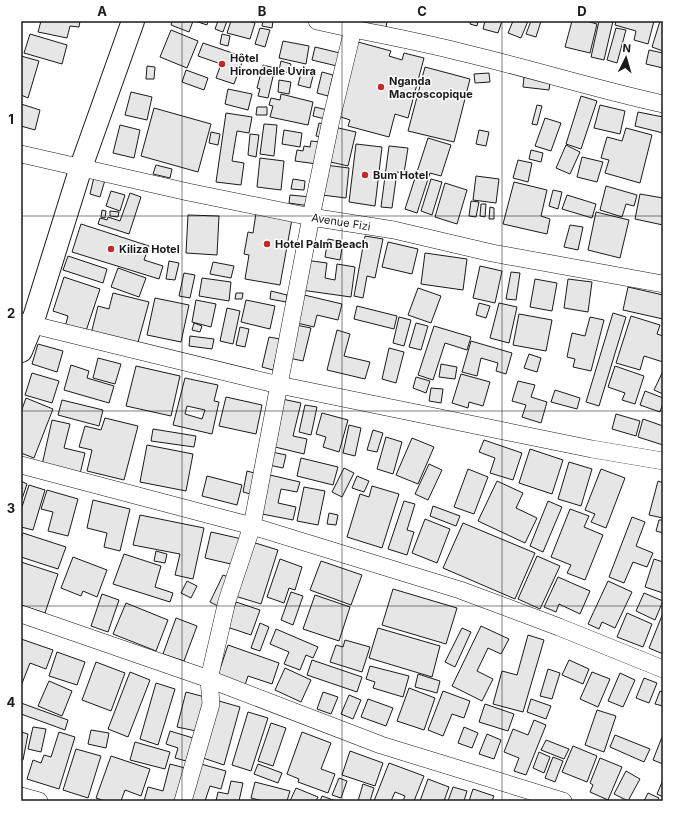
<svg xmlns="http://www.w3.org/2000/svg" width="684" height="822" font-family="Inter,sans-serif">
<rect width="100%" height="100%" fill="#fff"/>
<g fill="#e6e6e6" stroke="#1a1a1a" fill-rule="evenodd">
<path d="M 41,21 L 80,21 L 79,27 L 70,26 L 67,38 L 38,32 Z"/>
<path d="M 172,21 L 193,21 L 189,32 L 171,25 Z"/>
<path d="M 195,21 L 208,21 L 207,25 Z"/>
<path d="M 218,21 L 227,21 L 223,32 L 215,29 Z"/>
<path d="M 231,21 L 249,21 L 255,23 L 250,39 L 227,33 Z"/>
<path d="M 263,21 L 273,21 L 272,28 L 262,26 Z"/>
<path d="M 367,21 L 387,21 L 386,28 L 366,23 Z"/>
<path d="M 471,21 L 478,21 L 477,26 L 470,24 Z"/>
<path d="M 485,21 L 502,21 L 498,33 L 483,29 Z"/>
<path d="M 513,21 L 528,21 L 521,38 L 508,33 Z"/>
<path d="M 531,21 L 541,21 L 536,37 L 526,34 Z"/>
<path d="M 572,21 L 586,21 L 597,24 L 590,53 L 565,47 Z"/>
<path d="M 599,21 L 613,21 L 604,60 L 591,57 Z"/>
<path d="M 616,21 L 654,21 L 648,44 L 634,40 L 636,31 L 615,25 Z"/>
<path d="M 660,21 L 663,21 L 663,51 L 652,47 Z"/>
<path d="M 260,28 L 270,30 L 265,47 L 255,44 Z"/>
<path d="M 616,28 L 626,30 L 617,63 L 607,60 Z"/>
<path d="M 171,30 L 198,41 L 187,68 L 160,57 Z"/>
<path d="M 30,34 L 67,45 L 62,64 L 24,53 Z"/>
<path d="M 222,34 L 230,36 L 228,46 L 220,44 Z"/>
<path d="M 283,41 L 309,46 L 306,64 L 279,58 Z"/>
<path d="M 358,42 L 391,51 L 389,56 L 402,60 L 404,53 L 424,58 L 408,118 L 395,114 L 389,137 L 348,126 L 350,120 L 338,116 Z"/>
<path d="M 203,43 L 244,57 L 234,84 L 216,78 L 221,64 L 198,56 Z"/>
<path d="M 315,47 L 340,53 L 337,66 L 312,60 Z"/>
<path d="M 649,50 L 663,53 L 663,68 L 646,64 Z"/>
<path d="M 21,56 L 39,61 L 28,98 L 21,95 Z"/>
<path d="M 281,61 L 291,64 L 289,73 L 279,70 Z"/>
<path d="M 263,65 L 275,68 L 268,98 L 258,96 L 260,89 L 257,88 Z"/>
<path d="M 147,66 L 155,67 L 154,79 L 146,79 Z"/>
<path d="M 425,67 L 470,79 L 454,142 L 408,131 Z"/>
<path d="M 186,70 L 208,78 L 204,90 L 182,82 Z"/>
<path d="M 322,72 L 333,75 L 328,96 L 317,93 Z"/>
<path d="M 301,73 L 313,76 L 310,88 L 298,85 Z"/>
<path d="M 489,73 L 490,82 L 475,83 L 474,74 Z"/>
<path d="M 524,77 L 550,81 L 549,90 L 523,87 Z"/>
<path d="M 279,80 L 291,82 L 289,94 L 278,92 Z"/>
<path d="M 228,89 L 252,94 L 248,110 L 225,104 Z"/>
<path d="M 131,92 L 152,97 L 147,120 L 125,115 Z"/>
<path d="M 281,94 L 313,102 L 308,125 L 270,117 L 273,106 L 269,105 L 271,98 L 280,100 Z"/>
<path d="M 581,96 L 597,101 L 581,149 L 566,144 Z"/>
<path d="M 21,104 L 40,110 L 35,130 L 21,126 Z"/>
<path d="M 537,105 L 542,106 L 537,125 L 532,124 Z"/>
<path d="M 600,105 L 625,111 L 620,134 L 594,128 Z"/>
<path d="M 257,107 L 267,107 L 267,115 L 256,115 Z"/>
<path d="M 315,107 L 327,110 L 325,119 L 313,116 Z"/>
<path d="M 154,108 L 211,124 L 198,172 L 141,156 Z"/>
<path d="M 638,112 L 663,117 L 663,133 L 635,126 Z"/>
<path d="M 226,113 L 252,117 L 249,133 L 237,131 L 232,161 L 244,163 L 241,185 L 216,182 Z"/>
<path d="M 545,118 L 561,123 L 551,151 L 535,146 Z"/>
<path d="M 319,123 L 328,125 L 325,138 L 316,136 Z"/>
<path d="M 264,124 L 277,125 L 274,156 L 260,154 Z"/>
<path d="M 120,125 L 140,130 L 134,158 L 113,153 Z"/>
<path d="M 334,127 L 356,132 L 348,166 L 326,161 Z"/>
<path d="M 626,128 L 652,135 L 640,183 L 605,173 L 609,160 L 601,158 L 607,137 L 622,141 Z"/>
<path d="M 284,130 L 302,133 L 300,147 L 282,144 Z"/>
<path d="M 479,130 L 489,132 L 486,146 L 476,144 Z"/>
<path d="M 211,132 L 220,134 L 218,145 L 209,143 Z"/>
<path d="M 250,134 L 259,135 L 256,157 L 248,155 Z"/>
<path d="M 428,138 L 451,145 L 441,176 L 430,173 L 417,213 L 405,209 Z"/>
<path d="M 311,141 L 321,142 L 317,164 L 295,161 L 297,150 L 303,151 L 304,146 L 310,147 Z"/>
<path d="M 356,144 L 382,147 L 375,206 L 349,202 Z"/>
<path d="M 566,145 L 580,152 L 570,174 L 556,168 Z"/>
<path d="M 389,146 L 408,148 L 404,173 L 397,172 L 392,208 L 381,207 Z"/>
<path d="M 531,150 L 543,153 L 541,162 L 529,159 Z"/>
<path d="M 582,157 L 603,162 L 597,182 L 577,177 Z"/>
<path d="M 260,158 L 284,161 L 281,190 L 257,187 Z"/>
<path d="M 518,160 L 532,163 L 528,182 L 513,178 Z"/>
<path d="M 156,165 L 172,169 L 170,178 L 153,174 Z"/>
<path d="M 325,165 L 349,168 L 346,198 L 322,195 Z"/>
<path d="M 476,176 L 499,179 L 496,203 L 473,200 Z"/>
<path d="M 94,177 L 105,180 L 100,197 L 90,194 Z"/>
<path d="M 293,179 L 305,181 L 304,190 L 291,189 Z"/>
<path d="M 431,179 L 442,182 L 432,215 L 421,211 Z"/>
<path d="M 514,182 L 547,190 L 541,216 L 550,219 L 547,234 L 503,224 Z"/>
<path d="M 445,183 L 467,190 L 457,224 L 435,217 Z"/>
<path d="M 606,186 L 637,195 L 634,206 L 626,204 L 622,217 L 600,210 Z"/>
<path d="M 553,190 L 562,192 L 558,209 L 549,206 Z"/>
<path d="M 111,191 L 125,195 L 120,211 L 106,206 Z"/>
<path d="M 130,193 L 141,197 L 129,234 L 98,224 L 100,218 L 107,220 L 108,217 L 120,221 Z"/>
<path d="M 640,194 L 663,198 L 663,225 L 635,219 Z"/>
<path d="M 290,195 L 311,197 L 310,206 L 289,203 Z"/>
<path d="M 567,195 L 596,204 L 592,218 L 562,209 Z"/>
<path d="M 471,201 L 479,202 L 476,217 L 469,216 Z"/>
<path d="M 481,204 L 486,204 L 485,217 L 480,216 Z"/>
<path d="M 490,207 L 494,208 L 494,219 L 489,219 Z"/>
<path d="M 102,210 L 106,211 L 105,218 L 101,217 Z"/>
<path d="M 110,211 L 119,212 L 118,217 L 110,216 Z"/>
<path d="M 596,212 L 629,220 L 620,258 L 588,250 Z"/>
<path d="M 256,213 L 292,219 L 280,285 L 245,279 L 249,255 L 244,254 L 248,232 L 253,233 Z"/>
<path d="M 188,215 L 219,216 L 217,255 L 186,253 Z"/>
<path d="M 81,224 L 149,246 L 144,260 L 163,266 L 159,279 L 72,252 Z"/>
<path d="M 570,225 L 583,227 L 578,250 L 564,247 Z"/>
<path d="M 365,236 L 383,239 L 375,278 L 367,276 L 363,298 L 354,296 Z"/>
<path d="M 328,239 L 343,242 L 340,260 L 325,257 Z"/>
<path d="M 388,242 L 418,249 L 412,274 L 382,267 Z"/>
<path d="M 425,253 L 467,259 L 463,290 L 421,284 Z"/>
<path d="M 68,256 L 107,269 L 103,283 L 63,270 Z"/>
<path d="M 305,260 L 327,263 L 325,278 L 335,280 L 337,264 L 355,267 L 351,297 L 301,290 Z"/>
<path d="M 169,261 L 179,263 L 175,280 L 166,279 Z"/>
<path d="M 213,262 L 234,266 L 231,278 L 210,274 Z"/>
<path d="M 480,266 L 502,271 L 495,303 L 473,298 Z"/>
<path d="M 118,268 L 146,278 L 139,297 L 111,287 Z"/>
<path d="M 511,272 L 520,273 L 516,300 L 506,299 Z"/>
<path d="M 184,273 L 195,275 L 190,298 L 179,296 Z"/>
<path d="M 64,277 L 100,289 L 85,334 L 65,327 L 68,316 L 53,311 Z"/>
<path d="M 202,278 L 231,282 L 229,301 L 199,296 Z"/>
<path d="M 535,279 L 557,283 L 552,311 L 530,307 Z"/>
<path d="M 568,279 L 592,282 L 588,312 L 564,308 Z"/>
<path d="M 628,287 L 663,295 L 663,319 L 623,310 Z"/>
<path d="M 418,288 L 441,296 L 431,323 L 408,315 Z"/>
<path d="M 271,291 L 287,295 L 286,302 L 270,299 Z"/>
<path d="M 113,293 L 149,302 L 137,346 L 91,334 L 98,306 L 109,309 Z"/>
<path d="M 236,293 L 243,293 L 242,299 L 235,299 Z"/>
<path d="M 300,294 L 342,304 L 338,320 L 317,315 L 314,327 L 293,322 Z"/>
<path d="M 155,298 L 189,305 L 181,342 L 147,335 Z"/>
<path d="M 196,300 L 216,304 L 211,327 L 192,322 Z"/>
<path d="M 246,300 L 275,306 L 270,329 L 241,322 Z"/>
<path d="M 479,303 L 490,306 L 486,318 L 476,315 Z"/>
<path d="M 499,303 L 517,307 L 509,343 L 490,338 Z"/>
<path d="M 357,306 L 397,316 L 394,329 L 354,319 Z"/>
<path d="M 227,308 L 240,311 L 233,344 L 220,341 Z"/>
<path d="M 613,313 L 626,317 L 599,406 L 586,402 Z"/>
<path d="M 519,314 L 552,320 L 546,351 L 513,345 Z"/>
<path d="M 631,316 L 660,325 L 657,334 L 663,336 L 663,362 L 644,356 L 640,370 L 616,363 Z"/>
<path d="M 399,317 L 411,320 L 404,346 L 393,343 Z"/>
<path d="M 590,317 L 604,320 L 591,371 L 573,367 L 575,359 L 567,357 L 572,333 L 585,336 Z"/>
<path d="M 194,323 L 202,326 L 200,332 L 192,330 Z"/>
<path d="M 416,323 L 428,326 L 421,350 L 409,347 Z"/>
<path d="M 296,325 L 311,328 L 303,361 L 289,358 Z"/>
<path d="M 434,326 L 471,337 L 467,350 L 445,343 L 433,380 L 418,375 Z"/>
<path d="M 240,327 L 249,329 L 245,347 L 236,345 Z"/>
<path d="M 337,330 L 350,334 L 344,356 L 370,362 L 365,379 L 327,370 Z"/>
<path d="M 190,336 L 214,339 L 212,349 L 189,346 Z"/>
<path d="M 269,337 L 280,339 L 273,370 L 262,367 Z"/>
<path d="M 471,341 L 512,353 L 506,374 L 496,371 L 498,363 L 481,358 L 477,376 L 462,372 Z"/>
<path d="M 38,344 L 63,351 L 57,372 L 32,364 Z"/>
<path d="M 389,348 L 404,352 L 396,383 L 382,379 Z"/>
<path d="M 529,354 L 541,358 L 537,372 L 524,368 Z"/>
<path d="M 98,358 L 121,364 L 115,384 L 93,378 Z"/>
<path d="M 441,364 L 457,367 L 455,379 L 439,377 Z"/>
<path d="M 71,365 L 89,371 L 87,378 L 114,386 L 109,403 L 64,390 Z"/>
<path d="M 136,366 L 180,376 L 171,416 L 126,406 Z"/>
<path d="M 615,366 L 644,376 L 635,404 L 622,400 L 625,393 L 608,387 Z"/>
<path d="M 663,371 L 663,394 L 654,390 Z"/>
<path d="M 32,373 L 59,381 L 52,403 L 25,395 Z"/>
<path d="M 461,374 L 490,382 L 483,406 L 469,402 L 468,408 L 452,403 Z"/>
<path d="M 416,377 L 430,381 L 426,393 L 413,388 Z"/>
<path d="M 185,378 L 218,385 L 214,401 L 219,402 L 212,434 L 173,425 ZM 187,406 L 205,410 L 202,419 L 185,414 Z"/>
<path d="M 518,381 L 535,385 L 531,397 L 547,402 L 541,423 L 522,417 L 526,405 L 512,401 Z"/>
<path d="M 431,388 L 443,389 L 441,403 L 429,401 Z"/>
<path d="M 555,390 L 580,398 L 577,409 L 551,402 Z"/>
<path d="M 645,391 L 663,398 L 663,403 L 660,412 L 640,405 Z"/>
<path d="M 226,397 L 262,405 L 256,434 L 219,426 Z"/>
<path d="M 26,398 L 53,409 L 34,458 L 21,453 L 21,412 Z"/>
<path d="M 282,399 L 301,403 L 293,436 L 307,439 L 304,454 L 275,447 Z"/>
<path d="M 62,400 L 103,410 L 99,426 L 58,415 Z"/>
<path d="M 305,405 L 317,407 L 311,435 L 299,432 Z"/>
<path d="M 322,413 L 348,420 L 339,452 L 323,447 L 326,437 L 316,434 Z"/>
<path d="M 616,414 L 640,421 L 636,436 L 612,429 Z"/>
<path d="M 105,418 L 138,426 L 124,480 L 87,471 L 92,450 L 79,447 L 85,426 L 101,430 Z"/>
<path d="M 643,419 L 663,426 L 663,445 L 638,437 Z"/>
<path d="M 52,420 L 70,424 L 64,448 L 85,453 L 80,474 L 42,465 Z"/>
<path d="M 349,425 L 361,428 L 355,456 L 343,453 Z"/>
<path d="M 153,429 L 196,436 L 194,447 L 151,441 Z"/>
<path d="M 373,430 L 383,433 L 377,452 L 367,450 Z"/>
<path d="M 386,437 L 402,442 L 393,474 L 377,469 Z"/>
<path d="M 412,438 L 434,447 L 418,484 L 396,475 Z"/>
<path d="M 484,440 L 522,453 L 513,480 L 490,473 L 495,458 L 479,452 Z"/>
<path d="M 147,445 L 193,454 L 186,491 L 140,482 Z"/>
<path d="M 530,449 L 563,460 L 552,494 L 519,483 Z"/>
<path d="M 272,452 L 286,455 L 283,468 L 269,465 Z"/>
<path d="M 301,458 L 338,467 L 333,485 L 297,476 Z"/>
<path d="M 569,462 L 592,469 L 581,506 L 558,499 Z"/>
<path d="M 429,464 L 442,470 L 428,500 L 415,494 Z"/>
<path d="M 344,468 L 354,473 L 342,497 L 332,492 Z"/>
<path d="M 468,469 L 488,477 L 474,514 L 454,507 Z"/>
<path d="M 601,469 L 625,478 L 606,528 L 591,522 L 595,514 L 585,510 Z"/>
<path d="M 247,471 L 258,474 L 254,495 L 243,492 Z"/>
<path d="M 270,475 L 300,482 L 297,492 L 281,489 L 278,503 L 296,507 L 293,520 L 262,514 Z"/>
<path d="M 207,476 L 242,485 L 237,505 L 202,496 Z"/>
<path d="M 357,476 L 369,481 L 364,492 L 352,488 Z"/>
<path d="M 21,481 L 27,484 L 21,502 Z"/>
<path d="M 497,481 L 523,493 L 516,508 L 537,518 L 525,543 L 478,521 Z"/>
<path d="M 658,481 L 663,483 L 663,518 L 649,515 Z"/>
<path d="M 29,485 L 45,490 L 33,530 L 21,527 L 21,510 Z"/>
<path d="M 372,486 L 399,494 L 382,548 L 347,537 L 360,494 L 369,497 Z"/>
<path d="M 304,487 L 325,491 L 318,525 L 297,521 Z"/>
<path d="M 47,490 L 78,499 L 68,536 L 48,531 L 53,512 L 41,509 Z"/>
<path d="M 93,500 L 130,509 L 120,551 L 104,547 L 107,533 L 87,528 Z"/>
<path d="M 404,501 L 415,504 L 407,530 L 414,532 L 407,555 L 388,549 Z"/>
<path d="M 548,501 L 562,507 L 543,552 L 530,546 Z"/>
<path d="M 433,506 L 460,516 L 456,526 L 430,516 Z"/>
<path d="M 570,509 L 589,516 L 584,527 L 603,535 L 585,580 L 567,573 L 571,565 L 551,557 Z"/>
<path d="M 329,513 L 338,515 L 336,525 L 327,524 Z"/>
<path d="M 140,515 L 204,528 L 193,579 L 175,575 L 180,554 L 133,545 Z"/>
<path d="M 632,517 L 645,522 L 636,546 L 653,553 L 647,567 L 633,562 L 624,583 L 609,577 Z"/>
<path d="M 425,519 L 450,529 L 437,563 L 412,553 Z"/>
<path d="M 659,520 L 663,520 L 663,533 L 656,531 Z"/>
<path d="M 463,523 L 535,553 L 515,599 L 443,568 Z"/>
<path d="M 211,532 L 242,539 L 235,565 L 205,558 Z"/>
<path d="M 23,533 L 66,547 L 58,569 L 21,557 L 21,539 Z"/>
<path d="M 252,542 L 278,550 L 261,604 L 235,596 Z"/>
<path d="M 156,551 L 167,554 L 165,563 L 154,561 Z"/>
<path d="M 124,554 L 161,566 L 155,587 L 173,593 L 170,602 L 113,584 Z"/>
<path d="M 537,556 L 560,566 L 540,609 L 518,599 Z"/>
<path d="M 73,557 L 107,570 L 97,597 L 83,591 L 81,596 L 61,588 Z"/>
<path d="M 280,559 L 302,567 L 295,590 L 289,588 L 284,603 L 267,597 Z"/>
<path d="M 654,559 L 663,562 L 663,593 L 645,587 Z"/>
<path d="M 321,561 L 362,575 L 351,605 L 310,590 Z"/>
<path d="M 21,562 L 58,574 L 45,613 L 21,605 Z"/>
<path d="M 223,575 L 231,578 L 218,606 L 210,602 Z"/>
<path d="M 558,577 L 590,591 L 580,614 L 559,604 L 556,612 L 544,607 Z"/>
<path d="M 187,581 L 197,586 L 191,598 L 181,593 Z"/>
<path d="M 608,581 L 632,592 L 615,628 L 602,622 L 599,629 L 588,624 Z"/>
<path d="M 393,589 L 457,608 L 446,644 L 382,625 Z"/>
<path d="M 291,592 L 303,596 L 293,625 L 281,620 Z"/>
<path d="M 644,593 L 663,601 L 655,620 L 636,611 Z"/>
<path d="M 102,594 L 119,600 L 108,632 L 91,626 Z"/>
<path d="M 315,595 L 350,607 L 339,641 L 303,629 Z"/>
<path d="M 236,602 L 260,610 L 251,635 L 227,627 Z"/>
<path d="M 126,603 L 168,620 L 156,651 L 113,634 Z"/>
<path d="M 627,613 L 652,624 L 643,647 L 617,637 Z"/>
<path d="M 663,613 L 663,654 L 649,648 Z"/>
<path d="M 176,618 L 197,626 L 184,661 L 163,654 Z"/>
<path d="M 260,623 L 269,627 L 260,651 L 251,648 Z"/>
<path d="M 481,626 L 509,639 L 501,654 L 488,648 L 477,671 L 493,679 L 482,701 L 452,686 Z"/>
<path d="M 378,628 L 440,646 L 432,677 L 369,658 Z"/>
<path d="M 462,628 L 471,632 L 455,667 L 445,662 Z"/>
<path d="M 276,629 L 318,647 L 313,658 L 306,655 L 300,670 L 284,664 L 289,652 L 270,644 Z"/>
<path d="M 528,635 L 544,640 L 523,712 L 493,704 L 502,671 L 517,675 Z"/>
<path d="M 21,639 L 53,650 L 46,669 L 30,663 L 21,686 Z"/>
<path d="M 345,640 L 370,647 L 362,672 L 330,662 L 336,645 L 343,647 Z"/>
<path d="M 228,645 L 279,663 L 272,684 L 248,676 L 245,685 L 218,675 Z"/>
<path d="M 57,652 L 85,662 L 77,685 L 49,676 Z"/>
<path d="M 312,660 L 362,677 L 357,692 L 307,675 Z"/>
<path d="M 569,660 L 589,669 L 583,684 L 562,675 Z"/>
<path d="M 96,662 L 125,673 L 111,711 L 82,700 Z"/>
<path d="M 370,666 L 409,676 L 403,697 L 373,688 L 375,682 L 366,679 Z"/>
<path d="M 285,668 L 311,680 L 301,702 L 275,690 Z"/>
<path d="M 548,669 L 560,673 L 552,699 L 540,696 Z"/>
<path d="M 130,672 L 150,680 L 128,737 L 108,729 Z"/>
<path d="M 592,672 L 610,679 L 598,707 L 580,699 Z"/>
<path d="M 620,673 L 635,680 L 623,707 L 608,701 Z"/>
<path d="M 418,674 L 440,681 L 437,693 L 415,687 Z"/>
<path d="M 644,678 L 657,683 L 649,703 L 636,698 Z"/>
<path d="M 49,681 L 72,691 L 62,716 L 38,706 Z"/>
<path d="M 156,683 L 175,689 L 158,745 L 140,739 Z"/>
<path d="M 409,688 L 435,698 L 424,730 L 397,721 Z"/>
<path d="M 443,691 L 470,701 L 464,718 L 452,714 L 443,736 L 428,730 Z"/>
<path d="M 660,691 L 663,692 L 663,706 L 655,704 Z"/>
<path d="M 186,692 L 205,697 L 196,731 L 177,727 Z"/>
<path d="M 323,692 L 338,697 L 331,714 L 317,709 Z"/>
<path d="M 349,695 L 361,700 L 353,719 L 341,714 Z"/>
<path d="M 368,699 L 393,708 L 386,726 L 361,717 Z"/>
<path d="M 531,699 L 551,706 L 546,719 L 527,712 Z"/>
<path d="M 219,701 L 240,707 L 224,765 L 203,758 Z"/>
<path d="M 21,703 L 68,720 L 65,730 L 21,714 Z"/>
<path d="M 485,704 L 514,714 L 508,731 L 479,722 Z"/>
<path d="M 597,710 L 616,716 L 604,752 L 585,745 Z"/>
<path d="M 248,712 L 268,718 L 251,771 L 232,765 Z"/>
<path d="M 534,720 L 546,725 L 526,775 L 514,771 L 519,758 L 504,752 L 513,729 L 528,735 Z"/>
<path d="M 271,723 L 286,728 L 273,766 L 258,761 Z"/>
<path d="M 33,727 L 46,729 L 41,752 L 28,749 Z"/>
<path d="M 464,727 L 478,733 L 472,748 L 458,743 Z"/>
<path d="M 91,730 L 109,733 L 106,748 L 88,744 Z"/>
<path d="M 170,731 L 193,738 L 186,761 L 175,758 L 178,748 L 166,744 Z"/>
<path d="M 21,732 L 28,734 L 23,760 L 21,760 Z"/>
<path d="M 59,732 L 75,737 L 59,789 L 27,779 L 33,760 L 41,763 L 44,755 L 51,757 Z"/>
<path d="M 302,732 L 331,743 L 321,769 L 335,774 L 328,793 L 298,782 L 299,779 L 287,774 Z"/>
<path d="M 487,734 L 501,740 L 494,759 L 479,754 Z"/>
<path d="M 615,735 L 650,749 L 644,762 L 610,747 Z"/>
<path d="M 662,737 L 663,737 L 663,764 L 653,760 Z"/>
<path d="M 546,740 L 569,749 L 564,759 L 541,750 Z"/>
<path d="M 135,742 L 170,752 L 165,769 L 130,760 Z"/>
<path d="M 573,746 L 597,756 L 587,782 L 562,772 Z"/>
<path d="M 76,749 L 101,756 L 88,798 L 63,790 Z"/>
<path d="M 350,751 L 383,763 L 375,786 L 342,775 Z"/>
<path d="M 539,752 L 550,757 L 544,773 L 533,768 Z"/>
<path d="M 111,756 L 150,769 L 141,796 L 125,790 L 121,801 L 105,801 L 96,798 Z"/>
<path d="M 553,757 L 563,761 L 555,782 L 545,778 Z"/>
<path d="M 600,758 L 622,767 L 608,800 L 590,792 L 593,785 L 590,783 Z"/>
<path d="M 389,763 L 424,776 L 414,801 L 403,801 L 405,796 L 395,792 L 391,801 L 374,801 Z"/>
<path d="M 170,764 L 185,768 L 177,801 L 144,801 L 148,787 L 163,791 Z"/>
<path d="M 201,764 L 226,771 L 221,789 L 210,786 L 205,801 L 191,801 Z"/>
<path d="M 258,764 L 282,773 L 278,783 L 254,774 Z"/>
<path d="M 626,771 L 640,779 L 628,801 L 614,794 Z"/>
<path d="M 339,778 L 347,781 L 341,798 L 332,795 Z"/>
<path d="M 428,779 L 449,787 L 444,801 L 420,801 Z"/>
<path d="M 663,780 L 663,797 L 657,794 Z"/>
<path d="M 231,781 L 243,783 L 239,801 L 216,801 L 218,792 L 228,794 Z"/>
<path d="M 255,782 L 290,791 L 287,801 L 263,801 L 251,798 Z"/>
<path d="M 363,784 L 374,788 L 370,801 L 358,801 Z"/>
<path d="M 453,787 L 467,791 L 464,801 L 448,801 Z"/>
<path d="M 296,788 L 318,797 L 316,801 L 290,801 Z"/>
<path d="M 473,789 L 494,796 L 492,801 L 469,801 Z"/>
<path d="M 648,793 L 659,798 L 657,801 L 644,801 Z"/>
<path d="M 322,796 L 336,801 L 320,801 Z"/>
</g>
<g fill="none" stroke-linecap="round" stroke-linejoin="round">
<defs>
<g id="minor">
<path d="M 317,21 C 365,32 413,40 460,52 C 528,68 595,89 663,104"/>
<path d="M 21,154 L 188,192 L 311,217 L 394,230 L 492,253 L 663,284"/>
<path d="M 21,322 L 279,385 L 592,449 L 663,461"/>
<path d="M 21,465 L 252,526 L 460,590 L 559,627 L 663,669"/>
<path d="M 21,614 L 209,679 L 381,745 L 563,801"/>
<path d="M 21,796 L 39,801"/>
<path d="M 183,801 L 211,704 L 209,679 L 227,601 L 252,526 L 311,217 L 331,120 L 353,29"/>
</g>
<path id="trunk" d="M 21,351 L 32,324 L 81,167 L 133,21"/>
</defs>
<use href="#minor" stroke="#1a1a1a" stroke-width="18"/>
<use href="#trunk" stroke="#1a1a1a" stroke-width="24"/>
<use href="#minor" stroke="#fff" stroke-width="17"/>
<use href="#trunk" stroke="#fff" stroke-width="22"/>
</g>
<path fill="none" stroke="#1a1a1a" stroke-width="1" stroke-opacity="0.55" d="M 182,21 L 182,801M 342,21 L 342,801M 502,21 L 502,801M 21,216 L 663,216M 21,411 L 663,411M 21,606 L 663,606"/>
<g fill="#c62828" stroke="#fff" stroke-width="1.5">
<circle cx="222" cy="64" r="4"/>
<circle cx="381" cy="87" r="4"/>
<circle cx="365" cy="175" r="4"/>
<circle cx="267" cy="244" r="4"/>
<circle cx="111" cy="249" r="4"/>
</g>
<g text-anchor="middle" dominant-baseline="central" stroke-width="3" stroke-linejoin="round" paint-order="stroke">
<g font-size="11" font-weight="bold" fill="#1a1a1a" stroke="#fff" text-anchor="start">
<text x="230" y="58">Hôtel<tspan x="230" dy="13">Hirondelle Uvira</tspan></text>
<text x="389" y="81">Nganda<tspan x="389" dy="13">Macroscopique</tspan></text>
<text x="373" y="175">Bum Hotel</text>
<text x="275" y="244">Hotel Palm Beach</text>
<text x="119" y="249">Kiliza Hotel</text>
</g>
<g font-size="11" fill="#1a1a1a" stroke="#fff">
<text transform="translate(341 222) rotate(9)">Avenue Fizi</text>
</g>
</g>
<rect width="684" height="822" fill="none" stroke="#ffffff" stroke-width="44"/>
<g transform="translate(626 58) rotate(5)" stroke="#ffffff" stroke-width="3" paint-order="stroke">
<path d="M0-3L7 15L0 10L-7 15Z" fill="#1a1a1a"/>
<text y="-6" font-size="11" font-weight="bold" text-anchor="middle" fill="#1a1a1a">N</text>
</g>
<rect x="22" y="22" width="640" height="778" fill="none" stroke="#1a1a1a" stroke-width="1.5"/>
<g font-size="13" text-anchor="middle" font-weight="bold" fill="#1a1a1a">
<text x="102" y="16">A</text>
<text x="262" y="16">B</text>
<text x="422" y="16">C</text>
<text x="582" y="16">D</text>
<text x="11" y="124">1</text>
<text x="11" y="318">2</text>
<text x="11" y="513">3</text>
<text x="11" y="707">4</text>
</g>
</svg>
